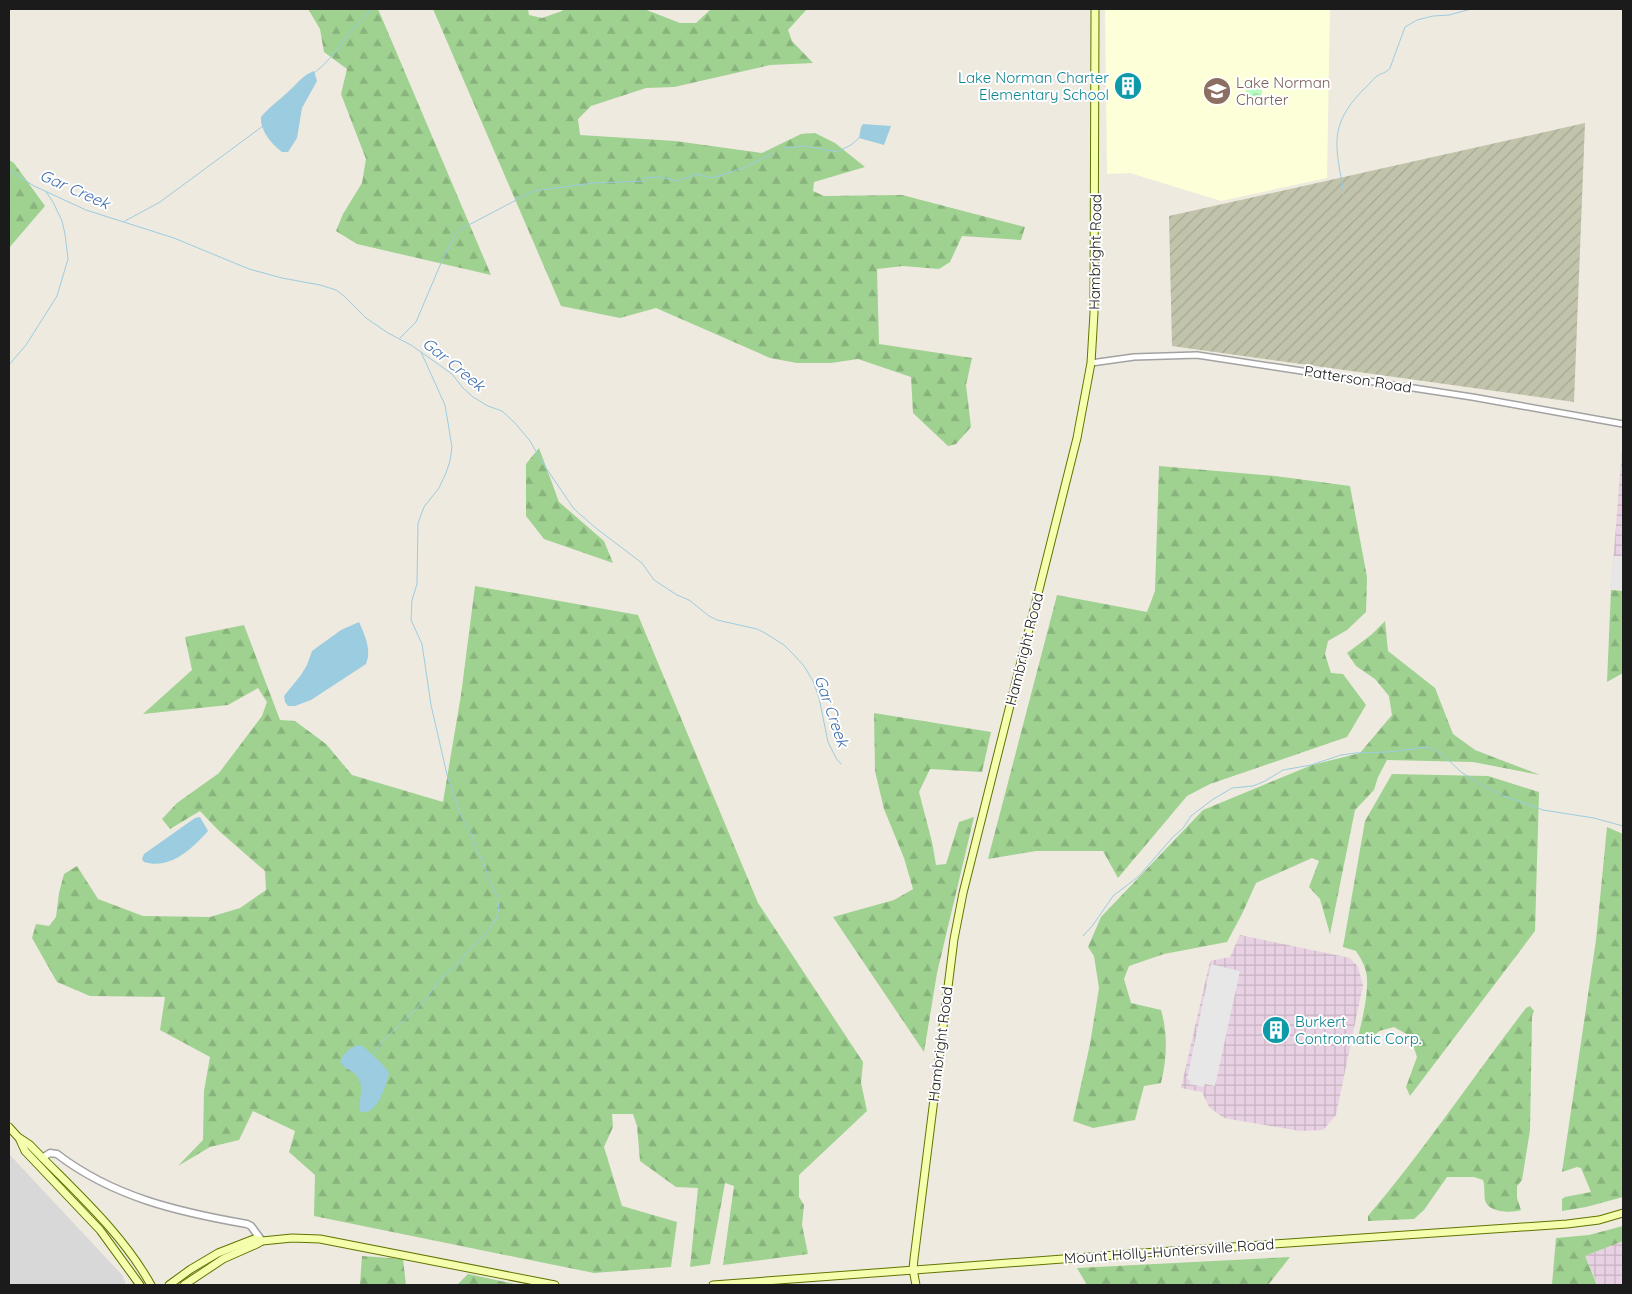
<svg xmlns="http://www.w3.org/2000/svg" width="1632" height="1294" font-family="Quicksand,sans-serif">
<defs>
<pattern id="industrial-grid" width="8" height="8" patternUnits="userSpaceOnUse" patternTransform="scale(1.25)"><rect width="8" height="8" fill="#e7d1e2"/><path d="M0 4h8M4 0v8" fill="none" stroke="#c6b3c1"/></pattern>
<pattern id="construction-furrows" width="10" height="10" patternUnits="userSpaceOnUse" patternTransform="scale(1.25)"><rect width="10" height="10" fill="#c1c3ab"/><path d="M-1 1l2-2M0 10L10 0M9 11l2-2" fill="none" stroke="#a5a793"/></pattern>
<pattern id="forest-firs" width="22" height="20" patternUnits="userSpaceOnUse" patternTransform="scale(1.25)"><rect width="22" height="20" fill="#9fd190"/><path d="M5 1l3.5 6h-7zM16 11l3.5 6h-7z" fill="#88b37c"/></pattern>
<pattern id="park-crowns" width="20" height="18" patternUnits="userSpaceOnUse" patternTransform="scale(1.25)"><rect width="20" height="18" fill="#b7fdc1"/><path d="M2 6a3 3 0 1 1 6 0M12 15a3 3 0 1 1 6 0" fill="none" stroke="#9dd8a5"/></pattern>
</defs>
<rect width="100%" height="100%" fill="#eeeadf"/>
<path fill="#d9d8d8" d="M 9,1154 L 123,1276 L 126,1285 L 9,1285 Z"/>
<g fill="url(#industrial-grid)">
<path d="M 1623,436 L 1623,590 L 1611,590 Z"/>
<path d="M 1240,935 L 1350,958 L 1358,967 L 1363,985 L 1336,1115 L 1323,1130 L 1300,1131 L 1224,1118 L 1209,1107 L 1202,1092 L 1181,1088 L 1210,961 L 1230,957 Z"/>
<path d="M 1623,1241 L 1623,1285 L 1598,1285 L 1585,1256 Z"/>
</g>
<path fill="#fcffd7" d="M 1105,9 L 1330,9 L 1327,178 L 1221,201 L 1130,173 L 1107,174 Z"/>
<path fill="url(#construction-furrows)" d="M 1585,123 L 1574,402 L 1172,346 L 1169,216 Z"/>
<g fill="url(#forest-firs)">
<path d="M 308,9 L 378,9 L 491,275 L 357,244 L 336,231 L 343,214 L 362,183 L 366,159 L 341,94 L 347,69 L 324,52 L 320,29 Z"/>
<path d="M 433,9 L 528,9 L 529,15 L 542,18 L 562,11 L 563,9 L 644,9 L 680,23 L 696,23 L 711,9 L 807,9 L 788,30 L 792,41 L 813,63 L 770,65 L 674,87 L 646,88 L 591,106 L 578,119 L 580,135 L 675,141 L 762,153 L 801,134 L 815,133 L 835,143 L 865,167 L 814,182 L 813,191 L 824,196 L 902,195 L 1025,227 L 1021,240 L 962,236 L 950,262 L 939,269 L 903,266 L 877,269 L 879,344 L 972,358 L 966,385 L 971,427 L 956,444 L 948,446 L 913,413 L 911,377 L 858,359 L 831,363 L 797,363 L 770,358 L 656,308 L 620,318 L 561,306 Z"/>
<path d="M 9,160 L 14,163 L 45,206 L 9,248 Z"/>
<path d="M 539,448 L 559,502 L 604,541 L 613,563 L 544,539 L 526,516 L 526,464 Z"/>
<path d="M 1159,466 L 1275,476 L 1350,486 L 1367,577 L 1366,612 L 1347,630 L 1328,641 L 1325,654 L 1331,673 L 1343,674 L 1366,705 L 1347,737 L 1210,784 L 1187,796 L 1118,878 L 1103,851 L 1036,851 L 988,859 L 1057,595 L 1147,612 L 1155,591 Z"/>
<path d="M 475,586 L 638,615 L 758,903 L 863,1062 L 861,1083 L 867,1111 L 799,1175 L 799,1197 L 804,1205 L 802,1225 L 808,1254 L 723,1265 L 734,1186 L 725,1183 L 710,1264 L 690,1267 L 698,1188 L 676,1187 L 640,1161 L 637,1126 L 633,1114 L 612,1114 L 613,1127 L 604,1147 L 622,1206 L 677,1222 L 671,1267 L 594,1273 L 314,1216 L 315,1175 L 289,1152 L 295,1131 L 253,1111 L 239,1140 L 210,1147 L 178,1166 L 203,1140 L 204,1091 L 210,1057 L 160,1030 L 165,997 L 90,996 L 57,982 L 32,938 L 36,924 L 49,926 L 56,917 L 59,893 L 64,874 L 77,866 L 98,899 L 143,916 L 210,917 L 240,908 L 266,890 L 265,871 L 218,830 L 200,811 L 170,829 L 162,819 L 177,803 L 219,773 L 262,716 L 267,702 L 258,688 L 228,705 L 143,714 L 192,670 L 185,637 L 244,625 L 280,720 L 295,721 L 326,744 L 352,775 L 443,802 L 461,695 Z"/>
<path d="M 1611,590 L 1623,591 L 1623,673 L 1607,682 Z"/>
<path d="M 1385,621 L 1388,651 L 1435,688 L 1453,734 L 1475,750 L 1540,775 L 1473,762 L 1387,760 L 1378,777 L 1374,790 L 1355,810 L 1330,934 L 1320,899 L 1309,887 L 1319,861 L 1312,858 L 1256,883 L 1242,914 L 1227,942 L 1164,954 L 1129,966 L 1124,979 L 1131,1003 L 1161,1010 C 1168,1034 1167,1058 1161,1083 L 1144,1086 L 1135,1120 L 1093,1128 L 1073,1121 L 1090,1044 L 1099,988 L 1094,956 L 1088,947 L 1101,917 L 1203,810 L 1312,765 L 1360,753 L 1392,715 L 1389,696 L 1375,679 L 1356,666 L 1347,653 L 1371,635 Z"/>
<path d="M 874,713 L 991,732 L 982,772 L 930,769 L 919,792 L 932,842 L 936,865 L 946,864 L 959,822 L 974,817 L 937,973 L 924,1052 L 833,917 L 894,900 L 913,889 L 904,858 L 884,809 L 875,771 Z"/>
<path d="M 1392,774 L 1488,776 L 1539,792 L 1535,931 L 1410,1096 L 1406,1087 L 1417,1057 L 1410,1036 L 1394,1027 L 1379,1031 L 1369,1041 L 1360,1046 L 1357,1042 C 1361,1024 1368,998 1367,980 C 1367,969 1362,960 1356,951 L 1343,947 L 1365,821 Z"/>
<path d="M 1607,827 L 1623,834 L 1623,1197 L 1586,1207 L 1562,1211 L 1562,1199 L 1565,1197 L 1591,1192 L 1581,1168 L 1577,1167 L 1562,1172 L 1596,940 Z"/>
<path d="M 1530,1006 L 1534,1011 L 1532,1016 L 1530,1130 L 1522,1180 L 1517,1186 L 1517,1198 L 1521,1210 C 1511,1213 1488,1213 1485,1200 C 1484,1194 1485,1186 1483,1180 L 1474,1177 L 1447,1177 L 1424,1210 L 1414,1219 L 1368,1221 L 1368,1216 C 1425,1149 1473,1077 1526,1008 Z"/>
<path d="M 1623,1226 L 1623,1241 L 1585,1256 L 1597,1285 L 1552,1285 L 1556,1238 L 1589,1235 Z"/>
<path d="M 362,1256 L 403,1259 L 406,1285 L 360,1285 Z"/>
<path d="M 1290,1257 L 1268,1285 L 1087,1285 L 1077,1268 Z"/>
<path d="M 468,1274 L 519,1285 L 457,1285 Z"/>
</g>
<path fill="url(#park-crowns)" d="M 1249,83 L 1258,83 L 1262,89 L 1262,95 L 1259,98 L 1253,98 L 1246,92 L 1246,85 Z"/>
<g fill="#e7e7e7">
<path d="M 1614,556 L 1623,556 L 1623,590 L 1611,590 Z"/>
<path d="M 1211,964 L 1240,971 L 1215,1086 L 1205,1084 L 1204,1087 L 1189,1084 L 1190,1080 L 1187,1079 Z"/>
</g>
<g fill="#9ccce0">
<path d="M 314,71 L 317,81 L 302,108 L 297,138 L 288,152 L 282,152 C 272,144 260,131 261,117 C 269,107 280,100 290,90 C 299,82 303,75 314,71 Z"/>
<path d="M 863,124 L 891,126 L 884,145 L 859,138 L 861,127 Z"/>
<path d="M 359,622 C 365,635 372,651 366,664 L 311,700 L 295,706 L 288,706 L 285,702 L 284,696 L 301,675 L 307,665 L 312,651 L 341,630 Z"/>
<path d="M 200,817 L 208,831 C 192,849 170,870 144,862 L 142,859 L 144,854 L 195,818 Z"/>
<path d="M 361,1045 C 367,1050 386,1066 389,1073 C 387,1084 376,1119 360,1111 C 358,1098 366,1087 356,1075 C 351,1070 344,1068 340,1062 C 344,1052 351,1046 361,1045 Z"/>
</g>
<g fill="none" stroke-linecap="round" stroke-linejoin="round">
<g stroke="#9ccce0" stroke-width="1">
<path d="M 314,73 C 338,56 349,26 373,9"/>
<path d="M 784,148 L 806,146 L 837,152 L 851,145 L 859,138"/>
<path d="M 9,170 L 34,186 L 86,210 L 174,238 L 249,269 L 282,278 L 320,285 L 336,290 L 344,296 L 366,318 L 388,333 L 411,345 L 452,374 L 463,388 L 473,397 L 488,406 L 502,411 L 515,423 L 530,441 L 544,465 L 574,509 L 597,529 L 642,563 L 654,580 L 677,595 L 689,600 L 709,616 L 717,620 L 757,629 L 765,633 L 784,645 L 794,655 L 804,666 L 813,681 L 819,698 L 828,742 L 836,758 L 841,764"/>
<path d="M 1344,195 C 1337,149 1326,128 1363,90 C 1368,86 1372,80 1377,76 C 1382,73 1386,73 1390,68 L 1405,27 L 1417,20 L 1433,16 L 1449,15 L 1471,9"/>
<path d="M 125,221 L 160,202 L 263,126"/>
<path d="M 400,338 L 416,322 L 441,263 L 455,235 L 461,229 L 524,196 L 533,191 L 594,183 L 643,181 L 645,178 L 660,177 L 678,181 L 696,174 L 712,178 L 743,168 L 774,153"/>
<path d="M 9,365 L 26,345 L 57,296 L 68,259 L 65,234 L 62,221 L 53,202 L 46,192"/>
<path d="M 1083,936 L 1093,925 L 1113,896 L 1139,876 L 1172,838 L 1183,828 L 1191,816 L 1212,800 L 1232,788 L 1253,786 L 1265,781 L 1283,770 L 1311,765 L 1341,755 L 1356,753 L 1388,752 L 1428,747 L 1442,754 L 1461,772 L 1480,784 L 1504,796 L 1543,810 L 1594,818 L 1623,826"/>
<path d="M 372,1056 L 380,1044 L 424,1001 L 445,974 L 457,965 L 466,953 L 484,936 L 496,919 L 499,909 L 497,896 L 489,879 L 483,861 L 476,849 L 472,835 L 462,818 L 448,779 L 431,705 L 422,644 L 411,620 L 412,600 L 417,584 L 418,523 L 424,507 L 439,488 L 446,473 L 450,461 L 452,447 L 445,405 L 421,352"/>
</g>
<defs>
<path id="minor" d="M 1091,363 L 1134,357 L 1197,355 L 1472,397 L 1623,424"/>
<path id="tertiary" d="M 42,1158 L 50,1153 L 57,1154 C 113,1197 178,1212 247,1224 L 251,1226 L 262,1241"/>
<g id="secondary">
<path d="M 9,1127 L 18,1137 L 30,1145 C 72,1189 121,1231 151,1285"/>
<path d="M 20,1140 L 25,1151 L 100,1230 L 140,1285"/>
<path d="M 169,1285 L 191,1269 L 218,1253 L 254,1239 L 262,1241 L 292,1238 L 320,1239 L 555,1285"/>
<path d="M 184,1285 L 223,1259 L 257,1244 L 262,1241"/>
<path d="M 713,1285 L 1143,1253 L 1567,1224 L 1599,1220 L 1623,1213"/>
<path d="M 916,1285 L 913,1269 L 914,1259 L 954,939 L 963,893 L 1077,438 L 1091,363 L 1094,313 L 1095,9"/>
</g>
</defs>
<use href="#minor" stroke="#a2a2a2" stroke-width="8"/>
<use href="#tertiary" stroke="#a2a2a2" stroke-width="9"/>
<use href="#secondary" stroke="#607400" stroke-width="9"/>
<use href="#minor" stroke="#fff" stroke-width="5"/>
<use href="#tertiary" stroke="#fff" stroke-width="6"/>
<use href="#secondary" stroke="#f5fead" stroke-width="7"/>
</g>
<defs>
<symbol id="building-disc" viewBox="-11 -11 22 22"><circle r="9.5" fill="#0f9aa8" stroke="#fff"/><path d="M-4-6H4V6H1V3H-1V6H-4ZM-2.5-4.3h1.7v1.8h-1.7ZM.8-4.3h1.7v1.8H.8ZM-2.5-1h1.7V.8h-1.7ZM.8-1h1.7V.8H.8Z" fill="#fff"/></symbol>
<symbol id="school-disc" viewBox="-11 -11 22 22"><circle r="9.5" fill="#8d6e63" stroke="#fff"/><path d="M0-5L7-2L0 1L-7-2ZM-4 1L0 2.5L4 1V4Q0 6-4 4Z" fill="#fff"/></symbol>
</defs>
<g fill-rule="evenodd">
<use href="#building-disc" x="1112" y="70" width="32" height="32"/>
<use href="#school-disc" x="1201" y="75" width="32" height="32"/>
<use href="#building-disc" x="1260" y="1014" width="32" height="32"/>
</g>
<g text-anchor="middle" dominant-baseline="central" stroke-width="4" stroke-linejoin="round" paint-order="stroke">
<g font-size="15" fill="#0d838f" stroke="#fff" text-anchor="end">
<text x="1109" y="77">Lake Norman Charter<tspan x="1109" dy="17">Elementary School</tspan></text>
<text x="1295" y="1021" text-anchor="start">Burkert<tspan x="1295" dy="17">Contromatic Corp.</tspan></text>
</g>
<g font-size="15" fill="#785e54" stroke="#fff" text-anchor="start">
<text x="1236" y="82">Lake Norman<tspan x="1236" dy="17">Charter</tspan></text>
</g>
<g font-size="15" fill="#1b1b1b" stroke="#fff">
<text transform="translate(1095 252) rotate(-89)">Hambright Road</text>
<text transform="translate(1358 379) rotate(9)">Patterson Road</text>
<text transform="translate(1024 649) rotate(-76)">Hambright Road</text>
<text transform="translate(940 1044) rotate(-83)">Hambright Road</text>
<text transform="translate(1169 1251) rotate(-4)">Mount Holly-Huntersville Road</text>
</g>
<g font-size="16" font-style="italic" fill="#4172b1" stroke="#fff">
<text transform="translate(75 189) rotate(24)">Gar Creek</text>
<text transform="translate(454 364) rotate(39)">Gar Creek</text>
<text transform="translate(832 711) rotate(71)">Gar Creek</text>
</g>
</g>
<rect width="1632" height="1294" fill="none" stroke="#1b1b1b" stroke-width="20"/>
</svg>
